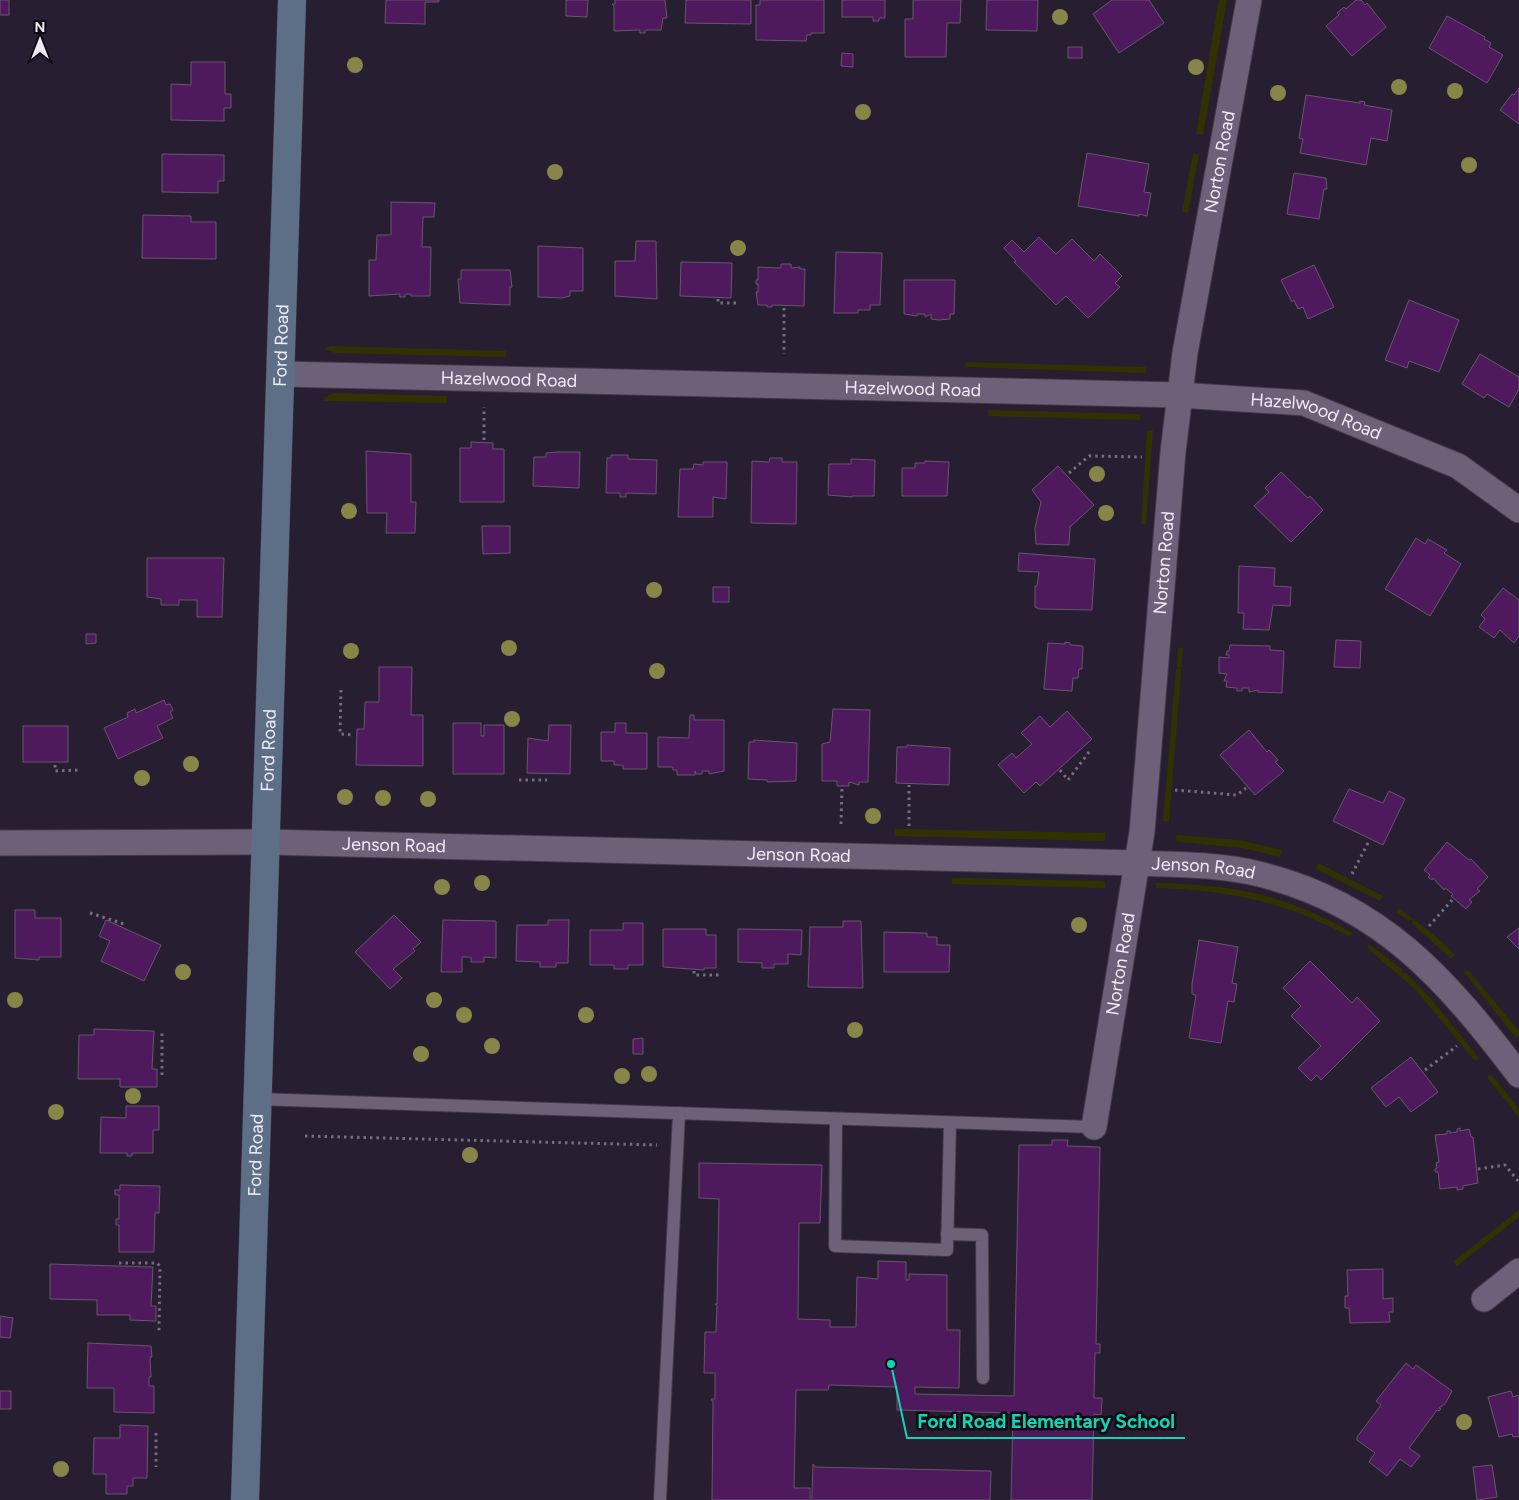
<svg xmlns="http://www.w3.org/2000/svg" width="1519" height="1500" font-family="Figtree,sans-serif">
<rect width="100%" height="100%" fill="#271e31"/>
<g fill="#303300">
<path d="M 1219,0 L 1227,0 L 1203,135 L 1196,134 Z"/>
<path d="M 1193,153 L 1199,154 L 1188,213 L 1182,212 Z"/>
<path d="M 329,346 L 506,351 L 506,357 L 335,353 L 325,349 Z"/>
<path d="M 966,362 L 1146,367 L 1146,373 L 965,367 Z"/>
<path d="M 334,393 L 447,396 L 447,403 L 325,401 L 323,398 Z"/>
<path d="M 988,410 L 1140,414 L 1140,420 L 988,416 Z"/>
<path d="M 1153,430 L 1146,524 L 1141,524 L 1147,431 Z"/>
<path d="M 1178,648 L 1183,648 L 1169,822 L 1163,821 L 1176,669 L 1179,669 L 1177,666 Z"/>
<path d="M 895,829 L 1105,833 L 1105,841 L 895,836 Z"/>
<path d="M 1177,835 L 1239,840 L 1282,850 L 1280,857 L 1243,848 L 1179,842 L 1175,840 Z"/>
<path d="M 1318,863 L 1383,896 L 1380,901 L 1316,869 Z"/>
<path d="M 952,878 L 1101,881 L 1105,882 L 1105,888 L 952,884 Z"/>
<path d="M 1156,883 C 1235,885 1283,894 1353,933 L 1350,937 C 1289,902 1226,890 1156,888 Z"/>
<path d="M 1399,908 L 1434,935 L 1455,955 L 1451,959 L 1412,923 L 1413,921 L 1411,919 L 1409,921 L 1396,912 Z"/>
<path d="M 1369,944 L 1403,970 L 1401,972 L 1403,974 L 1405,972 L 1431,999 L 1479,1058 L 1475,1061 L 1415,989 L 1367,948 Z"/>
<path d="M 1468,970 L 1519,1031 L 1519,1036 L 1516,1038 L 1464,972 Z"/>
<path d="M 1491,1074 L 1519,1109 L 1519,1118 L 1487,1077 Z"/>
<path d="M 1519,1210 L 1519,1217 L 1457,1266 L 1453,1262 Z"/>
</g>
<g fill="#4f1a5d" stroke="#67576b">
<rect x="0" y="0" width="9" height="15"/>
<path d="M 386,0 L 439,0 L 439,2 L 425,2 L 425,24 L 385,23 Z"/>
<path d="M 566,0 L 588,0 L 587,17 L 566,16 Z"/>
<path d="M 615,0 L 665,0 L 667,18 L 663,18 L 661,30 L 645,30 L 645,33 L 640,33 L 640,30 L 614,31 L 614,6 L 612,4 L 615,4 Z"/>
<path d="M 686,0 L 751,0 L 751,24 L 685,23 Z"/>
<path d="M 760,0 L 824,0 L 824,33 L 811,33 L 811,35 L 807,35 L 806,41 L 756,40 L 756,5 L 760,5 Z"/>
<path d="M 842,0 L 885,0 L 885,18 L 879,18 L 879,21 L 873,21 L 873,17 L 842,17 Z"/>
<path d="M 913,0 L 961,0 L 960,23 L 947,23 L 946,57 L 905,57 L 905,19 L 913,19 Z"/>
<path d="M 987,0 L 1038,0 L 1037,31 L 986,30 Z"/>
<path d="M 1112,0 L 1149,0 L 1164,23 L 1119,53 L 1093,14 Z"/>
<path d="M 1356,0 L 1361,0 L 1365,5 L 1367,3 L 1386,27 L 1352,56 L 1326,26 L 1339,15 L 1337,13 L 1344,7 L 1346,9 Z"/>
<path d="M 1447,16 L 1485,37 L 1484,39 L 1491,43 L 1489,47 L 1503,55 L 1487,83 L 1429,48 Z"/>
<rect x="1068" y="47" width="14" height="11"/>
<path d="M 842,53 L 853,54 L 853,67 L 841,66 Z"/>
<path d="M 191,62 L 225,62 L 225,94 L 231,94 L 231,108 L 224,108 L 224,121 L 171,120 L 171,84 L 191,85 Z"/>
<path d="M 1519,88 L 1519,124 L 1500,110 L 1512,94 L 1514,95 Z"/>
<path d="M 1306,95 L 1360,103 L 1360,101 L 1365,102 L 1364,105 L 1392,110 L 1387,141 L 1371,138 L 1366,165 L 1300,153 L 1303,139 L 1299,138 Z"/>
<path d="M 1087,153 L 1149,164 L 1144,192 L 1151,193 L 1147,216 L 1139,214 L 1139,216 L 1078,206 Z"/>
<path d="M 162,154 L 224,155 L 224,181 L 218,181 L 218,193 L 162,192 Z"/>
<path d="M 1294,173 L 1326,178 L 1327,189 L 1324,189 L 1319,219 L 1287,214 Z"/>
<path d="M 391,202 L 435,203 L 434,217 L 423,217 L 422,247 L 431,247 L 430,296 L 411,296 L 411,294 L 405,294 L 405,297 L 400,297 L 400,294 L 369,296 L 369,260 L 376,260 L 377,235 L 391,235 Z"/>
<path d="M 143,215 L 191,216 L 191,222 L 216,222 L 216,259 L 142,258 Z"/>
<path d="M 1039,237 L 1056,254 L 1072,239 L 1094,261 L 1100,254 L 1122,276 L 1115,283 L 1120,287 L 1088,318 L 1066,296 L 1056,305 L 1014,262 L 1016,261 L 1004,248 L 1012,240 L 1024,252 Z"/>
<path d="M 636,241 L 656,241 L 657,299 L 615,296 L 615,261 L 635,261 Z"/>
<path d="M 538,246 L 583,248 L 583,291 L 570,291 L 570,296 L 562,298 L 538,297 Z"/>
<path d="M 836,252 L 882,253 L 880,305 L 870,305 L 870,310 L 858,310 L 858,313 L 834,313 Z"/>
<path d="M 681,262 L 732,263 L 731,298 L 680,296 Z"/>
<path d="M 781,264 L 791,264 L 791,268 L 800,267 L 800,269 L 805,269 L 804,306 L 772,305 L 772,307 L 767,307 L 767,305 L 758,305 L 756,292 L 758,292 L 758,284 L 756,284 L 756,280 L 758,280 L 758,267 L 781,268 Z"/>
<path d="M 1314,265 L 1334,307 L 1308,319 L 1303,307 L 1298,309 L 1294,300 L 1292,302 L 1281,280 Z"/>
<path d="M 461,270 L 510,270 L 512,287 L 510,287 L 510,305 L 460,303 L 458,279 L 461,279 Z"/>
<path d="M 904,280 L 955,280 L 954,314 L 950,314 L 950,319 L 939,320 L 931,319 L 931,314 L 925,317 L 925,314 L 917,314 L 917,316 L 904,314 Z"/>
<path d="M 1409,300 L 1459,320 L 1439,372 L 1409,361 L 1407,368 L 1385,360 Z"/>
<path d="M 1480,354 L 1519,377 L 1519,389 L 1509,407 L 1487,394 L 1484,398 L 1462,384 Z"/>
<path d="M 471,442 L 493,443 L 493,449 L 504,449 L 504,502 L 460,502 L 460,448 L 471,448 Z"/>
<path d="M 366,451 L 411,454 L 411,502 L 416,502 L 415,533 L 386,533 L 387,513 L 367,513 Z"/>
<path d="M 557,452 L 580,452 L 579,488 L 533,486 L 534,457 L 546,457 L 546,453 Z"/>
<path d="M 611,455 L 628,455 L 628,459 L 657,460 L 656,494 L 626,493 L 626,497 L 620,497 L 620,493 L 606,493 L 607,458 L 611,458 Z"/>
<path d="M 770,458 L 782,458 L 782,462 L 797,462 L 796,524 L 751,523 L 752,461 L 769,462 Z"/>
<path d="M 851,459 L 875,460 L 874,496 L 852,496 L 852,497 L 828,495 L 829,464 L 851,464 Z"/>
<path d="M 925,461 L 949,462 L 947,496 L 902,496 L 902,468 L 915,468 L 915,463 L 925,463 Z"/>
<path d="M 703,462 L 727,462 L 726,499 L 713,497 L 713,517 L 678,517 L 680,469 L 693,469 L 694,464 L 703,465 Z"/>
<path d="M 1058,466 L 1094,505 L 1070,527 L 1069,545 L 1036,544 L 1035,528 L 1041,502 L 1032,490 Z"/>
<path d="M 1281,472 L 1308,498 L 1310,496 L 1323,510 L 1291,542 L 1254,506 L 1269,492 L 1265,488 Z"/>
<path d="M 482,526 L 510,526 L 510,553 L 483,554 Z"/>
<path d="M 1416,538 L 1425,544 L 1428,539 L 1447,550 L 1444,553 L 1461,564 L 1430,616 L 1385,589 Z"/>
<path d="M 1019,553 L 1095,559 L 1092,610 L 1039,609 L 1035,607 L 1035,586 L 1037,586 L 1039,572 L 1018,571 Z"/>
<path d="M 147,558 L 224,558 L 222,617 L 197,617 L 197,600 L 179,600 L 179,605 L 161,605 L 161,599 L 147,597 Z"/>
<path d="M 1239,566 L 1275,568 L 1274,586 L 1291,587 L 1290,606 L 1273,605 L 1269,630 L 1243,629 L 1244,613 L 1238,613 Z"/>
<rect x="713" y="587" width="16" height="15"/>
<path d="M 1503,588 L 1519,600 L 1519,636 L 1514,643 L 1500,630 L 1494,638 L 1479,627 L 1485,619 L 1481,615 Z"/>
<path d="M 86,634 L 96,634 L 96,643 L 86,644 Z"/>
<path d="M 1336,640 L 1361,641 L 1360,668 L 1334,667 Z"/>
<path d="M 1065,642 L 1070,643 L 1070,645 L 1083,646 L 1082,669 L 1079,669 L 1078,678 L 1073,678 L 1072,691 L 1044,689 L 1048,643 L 1065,644 Z"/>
<path d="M 1230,645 L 1270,646 L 1270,650 L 1284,651 L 1282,693 L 1258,692 L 1258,690 L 1249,692 L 1249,688 L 1242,688 L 1242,691 L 1237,691 L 1237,688 L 1226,687 L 1227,681 L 1224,681 L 1227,674 L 1219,673 L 1219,657 L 1229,658 L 1229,655 L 1226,655 L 1227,651 L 1229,651 Z"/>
<path d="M 379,667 L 412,667 L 411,715 L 423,715 L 423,766 L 356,765 L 357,729 L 364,729 L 365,702 L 379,702 Z"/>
<path d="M 164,700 L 166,705 L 170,704 L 173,710 L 170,712 L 173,718 L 157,726 L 163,738 L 118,759 L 104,728 L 128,717 L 127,713 L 135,709 L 136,713 Z"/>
<path d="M 833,709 L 870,710 L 868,782 L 859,782 L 859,785 L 849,782 L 849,786 L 837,786 L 837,781 L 822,781 L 822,744 L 830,742 Z"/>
<path d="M 1067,711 L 1092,739 L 1040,786 L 1036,782 L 1024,793 L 998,765 L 1012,753 L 1016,758 L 1032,744 L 1021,733 L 1040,716 L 1050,727 Z"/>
<path d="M 690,715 L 694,715 L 694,720 L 724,720 L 724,771 L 709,774 L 709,771 L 702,771 L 702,774 L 696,774 L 695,771 L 695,775 L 677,775 L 677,770 L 673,770 L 673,767 L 658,767 L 658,737 L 689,738 Z"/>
<path d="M 453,723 L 481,723 L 481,736 L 484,736 L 484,725 L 504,725 L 504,774 L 453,774 Z"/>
<path d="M 615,723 L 626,723 L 626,733 L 647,733 L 647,769 L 623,769 L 623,765 L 614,765 L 614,761 L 601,761 L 601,732 L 615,732 Z"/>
<path d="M 549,725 L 571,725 L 570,774 L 527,773 L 528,738 L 548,741 Z"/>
<rect x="23" y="726" width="45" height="36"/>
<path d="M 1249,730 L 1267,752 L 1269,750 L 1278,760 L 1275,762 L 1284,771 L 1255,795 L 1220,755 Z"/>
<path d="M 754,740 L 797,743 L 796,781 L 767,782 L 767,780 L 748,779 L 749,742 L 754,742 Z"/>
<path d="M 907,745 L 950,748 L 949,785 L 896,783 L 897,747 L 907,747 Z"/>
<path d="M 1349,789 L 1383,803 L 1389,791 L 1405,799 L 1383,845 L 1333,821 Z"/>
<path d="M 1447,842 L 1469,860 L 1471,859 L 1488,877 L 1477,889 L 1480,891 L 1469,900 L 1472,902 L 1466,909 L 1451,896 L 1453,894 L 1445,888 L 1444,890 L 1433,878 L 1432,880 L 1428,877 L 1430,875 L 1424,870 Z"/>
<path d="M 15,910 L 35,910 L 35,918 L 61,918 L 61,957 L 39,957 L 39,960 L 15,958 Z"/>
<path d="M 394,915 L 421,942 L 413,949 L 415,951 L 393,969 L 402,978 L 390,989 L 355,952 Z"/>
<path d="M 106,920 L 161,945 L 144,981 L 101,961 L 110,941 L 99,936 Z"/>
<path d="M 443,920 L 496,921 L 496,958 L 484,957 L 484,962 L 471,962 L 471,957 L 462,957 L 462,972 L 441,972 Z"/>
<path d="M 548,920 L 569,920 L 568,963 L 556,963 L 556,967 L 540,967 L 540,962 L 516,961 L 517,925 L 548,925 Z"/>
<path d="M 843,921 L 861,921 L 863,988 L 808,987 L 810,927 L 843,927 Z"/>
<path d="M 623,923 L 643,923 L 643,965 L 628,965 L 628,969 L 614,969 L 614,965 L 590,965 L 590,930 L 623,930 Z"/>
<path d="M 1519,928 L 1519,949 L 1507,937 Z"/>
<path d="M 663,929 L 706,929 L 706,935 L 716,935 L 716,968 L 704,968 L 704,970 L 663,967 Z"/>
<path d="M 738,929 L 802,930 L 801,955 L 788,954 L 788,964 L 774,964 L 774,968 L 762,968 L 762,963 L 738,962 Z"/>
<path d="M 884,932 L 927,933 L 927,937 L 937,937 L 937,945 L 950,945 L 949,972 L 884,972 Z"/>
<path d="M 1199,940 L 1238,947 L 1232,983 L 1237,984 L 1234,1002 L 1228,1001 L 1221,1043 L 1189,1038 L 1196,995 L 1192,994 L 1192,984 Z"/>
<path d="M 1310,961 L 1352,1003 L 1357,997 L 1380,1021 L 1321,1080 L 1317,1075 L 1311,1081 L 1298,1068 L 1321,1046 L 1291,1016 L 1301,1006 L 1283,988 Z"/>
<path d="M 94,1029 L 154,1031 L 152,1069 L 157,1069 L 157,1087 L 120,1087 L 120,1079 L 78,1079 L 79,1035 L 94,1035 Z"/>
<path d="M 643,1038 L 643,1054 L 633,1054 L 633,1039 Z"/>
<path d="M 1411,1057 L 1438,1092 L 1411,1112 L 1399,1097 L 1386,1107 L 1371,1088 Z"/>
<path d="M 126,1106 L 159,1106 L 159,1130 L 153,1130 L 153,1153 L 132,1153 L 132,1156 L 127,1156 L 127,1153 L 100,1153 L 101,1117 L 126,1118 Z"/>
<path d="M 1460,1128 L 1460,1131 L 1469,1129 L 1471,1137 L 1473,1137 L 1478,1183 L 1463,1186 L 1463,1189 L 1457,1190 L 1457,1187 L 1440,1189 L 1438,1172 L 1435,1172 L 1435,1169 L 1437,1168 L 1436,1163 L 1439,1162 L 1435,1135 L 1447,1134 L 1447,1131 L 1450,1131 L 1450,1133 L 1457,1132 L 1457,1129 Z"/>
<path d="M 1052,1140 L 1068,1140 L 1067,1146 L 1100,1147 L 1096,1344 L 1100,1344 L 1100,1353 L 1095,1353 L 1094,1398 L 1102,1398 L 1101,1415 L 1094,1414 L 1092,1500 L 1011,1500 L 1013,1413 L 897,1410 L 897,1387 L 829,1385 L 828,1390 L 796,1390 L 794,1488 L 810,1488 L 810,1498 L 812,1498 L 813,1464 L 815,1467 L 991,1471 L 990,1500 L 712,1500 L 713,1402 L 711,1399 L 715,1399 L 715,1373 L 704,1373 L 705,1332 L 716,1332 L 717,1305 L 715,1304 L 717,1304 L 719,1199 L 699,1198 L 699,1163 L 822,1165 L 820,1223 L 799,1223 L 798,1319 L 830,1320 L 830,1327 L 856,1327 L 857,1277 L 878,1279 L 878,1261 L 906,1262 L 906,1280 L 909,1280 L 909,1274 L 947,1275 L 947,1330 L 960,1330 L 959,1388 L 915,1387 L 915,1394 L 1014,1396 L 1019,1145 L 1052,1145 Z"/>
<path d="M 120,1185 L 160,1186 L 159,1213 L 155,1213 L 154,1252 L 119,1252 L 119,1225 L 116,1225 L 116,1219 L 119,1219 L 119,1195 L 115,1195 L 115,1190 L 120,1190 Z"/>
<path d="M 50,1264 L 153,1267 L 151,1306 L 156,1306 L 156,1321 L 130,1320 L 130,1315 L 97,1315 L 97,1300 L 50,1299 Z"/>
<path d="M 1383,1269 L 1383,1299 L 1393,1298 L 1393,1312 L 1389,1312 L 1390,1322 L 1350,1323 L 1349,1308 L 1345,1308 L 1345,1296 L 1348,1296 L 1347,1270 Z"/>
<path d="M 0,1316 L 13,1318 L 10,1338 L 0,1337 Z"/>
<path d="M 88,1343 L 151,1346 L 152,1357 L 150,1357 L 151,1377 L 149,1377 L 149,1386 L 154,1386 L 154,1413 L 114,1412 L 114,1388 L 87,1388 Z"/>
<path d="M 1406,1363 L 1413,1369 L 1416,1365 L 1452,1391 L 1445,1404 L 1439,1408 L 1441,1409 L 1439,1411 L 1437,1410 L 1409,1448 L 1420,1456 L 1411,1467 L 1400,1459 L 1387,1476 L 1369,1462 L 1375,1453 L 1357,1440 L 1357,1437 L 1381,1405 L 1376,1401 Z"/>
<rect x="0" y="1391" width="11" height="18"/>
<path d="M 1511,1391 L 1513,1397 L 1519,1395 L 1519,1436 L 1513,1437 L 1512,1434 L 1499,1437 L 1488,1397 Z"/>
<path d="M 120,1425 L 148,1426 L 147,1478 L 133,1478 L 133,1486 L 127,1486 L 127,1494 L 106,1494 L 106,1474 L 93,1474 L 94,1438 L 120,1438 Z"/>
<path d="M 1492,1465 L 1497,1497 L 1477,1500 L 1473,1467 Z"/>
</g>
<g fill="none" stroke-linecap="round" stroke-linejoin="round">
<defs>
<g id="lane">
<path d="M 257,1099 L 1094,1127"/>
<path d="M 836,1119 L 835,1246 L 947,1250 L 950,1123"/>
<path d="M 947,1234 L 982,1235 L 983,1378"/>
<path d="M 660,1500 L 679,1113"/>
</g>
<g id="street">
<path id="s1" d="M 281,374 L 1179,395 L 1304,403 L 1458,466 L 1519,510"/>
<path id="s2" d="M 0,843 L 265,842 L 1138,863 C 1178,865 1220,864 1259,874 C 1381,904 1446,979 1519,1075"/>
<path id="s3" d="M 1094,1127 L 1142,832 L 1173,452 L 1185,353 L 1249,0"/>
<path d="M 1484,1299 L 1519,1271"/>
</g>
<g id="secondary">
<path id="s4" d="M 245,1500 L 292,0"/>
</g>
</defs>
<use href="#lane" stroke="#413949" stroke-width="14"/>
<use href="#street" stroke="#413949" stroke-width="27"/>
<use href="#secondary" stroke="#413949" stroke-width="29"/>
<g stroke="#756e7e" stroke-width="3" stroke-dasharray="2.5 4" stroke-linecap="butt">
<path d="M 718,299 L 718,303 L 737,303"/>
<path d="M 784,308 L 784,354"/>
<path d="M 484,440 L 484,407"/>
<path d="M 1069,473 L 1089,456 L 1142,457"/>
<path d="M 341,690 L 340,734 L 354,735"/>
<path d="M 55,765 L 55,771 L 78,770"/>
<path d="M 1060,770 L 1068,780 L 1089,752"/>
<path d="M 519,780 L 547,780"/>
<path d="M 1175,790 L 1237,795 L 1246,788"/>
<path d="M 841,824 L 842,788"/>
<path d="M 909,826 L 909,785"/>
<path d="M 1352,874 L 1369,841"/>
<path d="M 90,913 L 127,925"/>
<path d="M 1429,926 L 1452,900"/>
<path d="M 694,971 L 694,975 L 722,975"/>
<path d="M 1425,1070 L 1457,1046"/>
<path d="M 162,1075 L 162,1032"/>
<path d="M 305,1136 L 657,1145"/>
<path d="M 1478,1169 L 1505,1165 L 1519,1182"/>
<path d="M 119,1263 L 157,1263 L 160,1266 L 159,1331"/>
<path d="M 156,1433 L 156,1467"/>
</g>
<use href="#lane" stroke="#6c6178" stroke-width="12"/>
<use href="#street" stroke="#6c6178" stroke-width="25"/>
<use href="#secondary" stroke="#5c6f86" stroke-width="28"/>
</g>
<g fill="#858648">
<circle cx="1060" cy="17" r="8"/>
<circle cx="355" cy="65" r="8"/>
<circle cx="1196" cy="67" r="8"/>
<circle cx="1399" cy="87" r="8"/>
<circle cx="1455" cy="91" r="8"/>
<circle cx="1278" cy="93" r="8"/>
<circle cx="863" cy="112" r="8"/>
<circle cx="1469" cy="165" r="8"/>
<circle cx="555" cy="172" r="8"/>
<circle cx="738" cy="248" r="8"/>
<circle cx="1097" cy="474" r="8"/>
<circle cx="349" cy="511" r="8"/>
<circle cx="1106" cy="513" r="8"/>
<circle cx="654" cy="590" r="8"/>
<circle cx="509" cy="648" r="8"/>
<circle cx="351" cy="651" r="8"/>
<circle cx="657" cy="671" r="8"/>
<circle cx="512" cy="719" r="8"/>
<circle cx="191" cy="764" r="8"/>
<circle cx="142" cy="778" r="8"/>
<circle cx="345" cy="797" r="8"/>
<circle cx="383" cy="798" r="8"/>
<circle cx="428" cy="799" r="8"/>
<circle cx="873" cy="816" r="8"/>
<circle cx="482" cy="883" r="8"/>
<circle cx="442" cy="887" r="8"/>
<circle cx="1079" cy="925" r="8"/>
<circle cx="183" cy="972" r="8"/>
<circle cx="15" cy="1000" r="8"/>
<circle cx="434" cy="1000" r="8"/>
<circle cx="464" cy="1015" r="8"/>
<circle cx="586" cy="1015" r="8"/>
<circle cx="855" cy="1030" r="8"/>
<circle cx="492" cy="1046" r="8"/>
<circle cx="421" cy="1054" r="8"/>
<circle cx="649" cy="1074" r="8"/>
<circle cx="622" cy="1076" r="8"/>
<circle cx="133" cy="1096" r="8"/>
<circle cx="56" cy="1112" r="8"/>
<circle cx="470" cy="1155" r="8"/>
<circle cx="1464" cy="1422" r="8"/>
<circle cx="61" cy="1469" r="8"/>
</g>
<g text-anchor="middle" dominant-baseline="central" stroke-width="5" stroke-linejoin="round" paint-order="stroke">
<g font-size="18" fill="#f0eaf7" stroke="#0e0a12">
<text stroke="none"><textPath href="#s3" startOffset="974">Norton Road</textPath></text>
<text stroke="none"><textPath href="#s4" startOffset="1155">Ford Road</textPath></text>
<text stroke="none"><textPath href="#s1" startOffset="228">Hazelwood Road</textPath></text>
<text stroke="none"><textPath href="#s1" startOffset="632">Hazelwood Road</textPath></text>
<text stroke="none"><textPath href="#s1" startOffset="1038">Hazelwood Road</textPath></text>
<text stroke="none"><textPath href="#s3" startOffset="569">Norton Road</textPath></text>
<text stroke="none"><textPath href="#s4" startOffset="750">Ford Road</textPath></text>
<text stroke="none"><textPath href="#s2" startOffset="394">Jenson Road</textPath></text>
<text stroke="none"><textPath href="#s2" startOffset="799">Jenson Road</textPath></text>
<text stroke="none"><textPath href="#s2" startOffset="1204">Jenson Road</textPath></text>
<text stroke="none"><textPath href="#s3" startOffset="165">Norton Road</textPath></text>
<text stroke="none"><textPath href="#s4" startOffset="345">Ford Road</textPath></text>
</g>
</g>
<path fill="none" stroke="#10d5b4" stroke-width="2" d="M891 1364L907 1438H1185"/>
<circle fill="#10d5b4" stroke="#0e0a12" stroke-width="2" cx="891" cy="1364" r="5"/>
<g font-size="19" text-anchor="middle" font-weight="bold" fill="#10d5b4" stroke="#0e0a12" stroke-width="5" stroke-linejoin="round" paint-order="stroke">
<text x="1046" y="1428">Ford Road Elementary School</text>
</g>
<g transform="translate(40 40)" stroke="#0e0a12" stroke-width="4" paint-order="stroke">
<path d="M0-4L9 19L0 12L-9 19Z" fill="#f0eaf7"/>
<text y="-8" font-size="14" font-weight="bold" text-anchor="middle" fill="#f0eaf7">N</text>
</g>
</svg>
